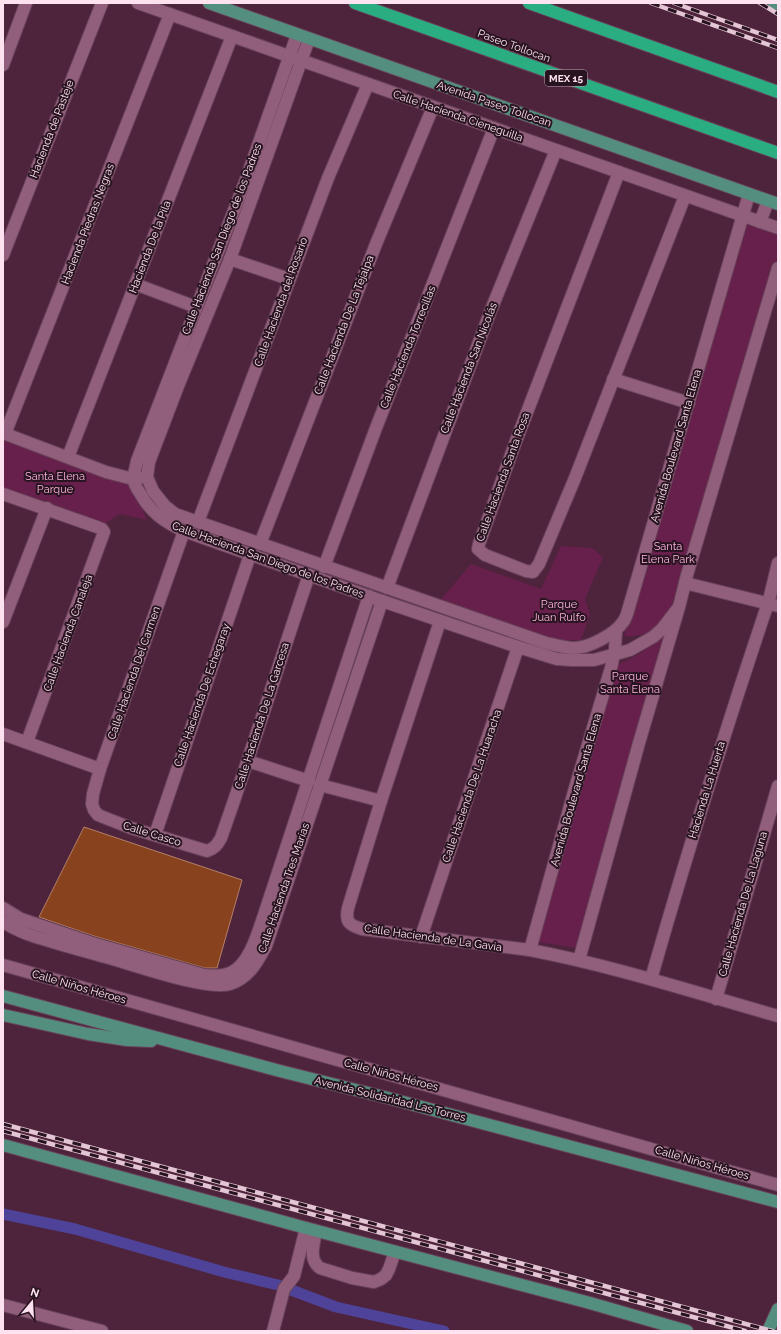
<svg xmlns="http://www.w3.org/2000/svg" width="781" height="1334" viewBox="0 0 781 1334" font-family="Raleway,sans-serif">
	<rect width="100%" height="100%" fill="#4e233c"/>
	<g fill="#67204c">
		<path d="M746,223L778,233V254L754,329L675,600C662,624 653,638 624,636Z"/>
		<path d="M3,440L132,486L147,520L120,514L104,524L3,488Z"/>
		<path d="M561,546L592,548L603,557L585,599L590,614L581,640H560L510,626L438,603L471,564L541,589Z"/>
		<path d="M670,631L577,948L537,942L613,666C635,659 652,645 670,631Z"/>
	</g>
	<g fill="none" stroke-linecap="round" stroke-linejoin="round">
		<path stroke="#4e4398" stroke-width="11" d="M3,1214L75,1229L224,1272L278,1285L336,1307L444,1331"/>
	</g>
	<path fill="#88421e" stroke="#b58068" d="M84,827L242,880L217,968H205L94,936L39,917Z"/>
	<g fill="none" stroke-linecap="round" stroke-linejoin="round">
		<g stroke="#674158" stroke-width="14">
			<g id="minor">
				<path d="M138,3L778,228"/>
				<path d="M297,35L245,182L137,461C136,467 133,474 134,479C134,484 137,489 140,493C150,512 165,522 184,531L382,601L518,647L557,659L572,660H594L630,650L653,637L662,629L679,607"/>
				<path d="M309,39L230,259L178,386L149,462L147,477L153,491L165,506L175,514L198,522L546,643C555,645 565,648 574,648C589,648 615,634 623,622C625,620 626,616 627,614L749,194"/>
				<path d="M3,65L26,3"/>
				<path d="M619,172L516,441L479,544L478,549L485,555L526,571L533,572L539,564L575,478L685,196"/>
				<path d="M760,222L768,201"/>
				<path d="M3,255L102,3"/>
				<path d="M230,259L289,279"/>
				<path d="M135,284L196,307"/>
				<path d="M613,379L689,403"/>
				<path d="M3,433L106,472L133,479L140,478"/>
				<path d="M5,434L170,14"/>
				<path d="M68,457L232,36"/>
				<path d="M3,494L97,527L102,529L104,532L27,742"/>
				<path d="M198,522L328,178L368,84"/>
				<path d="M184,531L100,769L93,794L92,804L94,810L98,815L131,828L207,851C215,848 217,845 221,838C252,751 279,663 309,575"/>
				<path d="M260,544L376,244L433,107"/>
				<path d="M324,567L376,428L494,128"/>
				<path d="M685,583L778,606"/>
				<path d="M387,588L491,310L556,150"/>
				<path d="M770,596L778,563"/>
				<path d="M440,621L381,801L348,908C345,922 349,925 362,929L530,950C614,966 696,993 778,1016"/>
				<path d="M3,622L47,508"/>
				<path d="M3,734L100,769"/>
				<path d="M248,761L309,781"/>
				<path d="M320,785L381,801"/>
				<path d="M155,835L250,555"/>
				<path d="M3,908L21,919L92,943L204,975C213,976 224,976 232,972C250,963 258,932 264,915L369,596"/>
				<path d="M3,922C13,928 23,933 33,936C58,944 84,951 109,958C134,965 208,991 230,984C249,978 257,962 266,946L382,601"/>
				<path d="M421,937L518,647"/>
				<path d="M530,950L575,788L611,668L615,650L616,630"/>
				<path d="M579,960L639,743L679,607L687,575L778,268"/>
				<path d="M3,965L778,1185"/>
				<path d="M651,979C687,853 726,728 768,603"/>
				<path d="M716,999L778,786"/>
				<path d="M316,1231C314,1244 308,1259 320,1268L352,1278L374,1282L381,1279L386,1275L389,1269L395,1252"/>
				<path d="M3,1305L102,1331"/>
				<path d="M273,1331L284,1289L294,1276L306,1228"/>
			</g>
		</g>
		<g stroke="#674158" stroke-width="14">
			<g id="major">
				<path d="M209,3L778,204"/>
				<path d="M774,3L778,4"/>
				<path d="M3,996L280,1071L388,1098L778,1202"/>
				<path d="M3,1015L88,1034L127,1040L151,1041"/>
				<path d="M3,1145L306,1228L590,1303L687,1331"/>
				<path d="M768,1331L778,1309"/>
			</g>
		</g>
		<g stroke="#674158" stroke-width="14">
			<g id="highway">
				<path d="M355,3L778,153"/>
				<path d="M529,3L778,92"/>
			</g>
		</g>
		<use href="#minor" stroke="#915f7b" stroke-width="12"/>
		<use href="#major" stroke="#548e7f" stroke-width="12"/>
		<use href="#highway" stroke="#2bad82" stroke-width="12"/>
		<g stroke="#e4c5d5" stroke-width="4.5">
			<g id="rail">
				<path d="M651,3L778,48"/>
				<path d="M674,3L778,40"/>
				<path d="M760,3L778,14"/>
				<path d="M3,1124L772,1331"/>
				<path d="M3,1131L745,1331"/>
			</g>
		</g>
		<use href="#rail" stroke="#281420" stroke-width="3" stroke-dasharray="9" stroke-linecap="butt"/>
	</g>
	<g text-anchor="middle" dominant-baseline="central" stroke-width="4" stroke-linejoin="round" paint-order="stroke">
		<rect fill="#281420" stroke="#bea4b2" stroke-width="1" x="545" y="70" width="42" height="16" rx="3"/>
		<g font-size="10" font-weight="bold" fill="#ffe2f0">
			<text x="566" y="78">MEX 15</text>
		</g>
		<g font-size="11" fill="#ffe2f0" stroke="#281420">
			<text transform="translate(514 46) rotate(20)">Paseo Tollocan</text>
			<text transform="translate(494 104) rotate(19)">Avenida Paseo Tollocan</text>
			<text transform="translate(458 116) rotate(19)">Calle Hacienda Cieneguilla</text>
			<text transform="translate(52 129) rotate(-69)">Hacienda de Pasteje</text>
			<text transform="translate(88 224) rotate(-69)">Hacienda Piedras Negras</text>
			<text transform="translate(222 239) rotate(-69)">Calle Hacienda San Diego de los Padres</text>
			<text transform="translate(150 247) rotate(-69)">Hacienda De la Pila</text>
			<text transform="translate(281 302) rotate(-70)">Calle Hacienda del Rosario</text>
			<text transform="translate(344 325) rotate(-69)">Calle Hacienda De La Tejalpa</text>
			<text transform="translate(408 347) rotate(-68)">Calle Hacienda Torrecillas</text>
			<text transform="translate(469 368) rotate(-69)">Calle Hacienda San Nicolás</text>
			<text transform="translate(676 446) rotate(-74)">Avenida Boulevard Santa Elena</text>
			<text transform="translate(503 477) rotate(-70)">Calle Hacienda Santa Rosa</text>
			<text transform="translate(268 560) rotate(20)">Calle Hacienda San Diego de los Padres</text>
			<text transform="translate(68 633) rotate(-70)">Calle Hacienda Canaleja</text>
			<text transform="translate(134 673) rotate(-71)">Calle Hacienda Del Carmen</text>
			<text transform="translate(202 695) rotate(-71)">Calle Hacienda De Echegaray</text>
			<text transform="translate(262 716) rotate(-72)">Calle Hacienda De La Garcesa</text>
			<text transform="translate(472 786) rotate(-71)">Calle Hacienda De La Huaracha</text>
			<text transform="translate(576 790) rotate(-74)">Avenida Boulevard Santa Elena</text>
			<text transform="translate(707 790) rotate(-73)">Hacienda La Huerta</text>
			<text transform="translate(152 834) rotate(17)">Calle Casco</text>
			<text transform="translate(284 888) rotate(-71)">Calle Hacienda Tres Marías</text>
			<text transform="translate(743 904) rotate(-74)">Calle Hacienda De La Laguna</text>
			<text transform="translate(433 938) rotate(8)">Calle Hacienda de La Gavia</text>
			<text transform="translate(79 987) rotate(16)">Calle Niños Héroes</text>
			<text transform="translate(391 1075) rotate(15)">Calle Niños Héroes</text>
			<text transform="translate(390 1099) rotate(14)">Avenida Solidaridad Las Torres</text>
			<text transform="translate(702 1163) rotate(16)">Calle Niños Héroes</text>
		</g>
		<g font-size="11" fill="#fdb4dc" stroke="#281420">
			<text x="55" y="476">Santa Elena<tspan x="55" dy="13">Parque</tspan></text>
			<text x="668" y="546">Santa<tspan x="668" dy="13">Elena Park</tspan></text>
			<text x="559" y="604">Parque<tspan x="559" dy="13">Juan Rulfo</tspan></text>
			<text x="630" y="676">Parque<tspan x="630" dy="13">Santa Elena</tspan></text>
		</g>
	</g>
	<rect width="781" height="1334" fill="none" stroke="#ffe2f0" stroke-width="8"/>
	<g transform="translate(32 1302) rotate(18)" stroke="#281420" stroke-width="3" paint-order="stroke">
	<path d="M0-3L7 15L0 10L-7 15Z" fill="#ffe2f0"/>
	<text y="-6" font-size="11" font-weight="bold" text-anchor="middle" fill="#ffe2f0">N</text>
	</g>
</svg>
